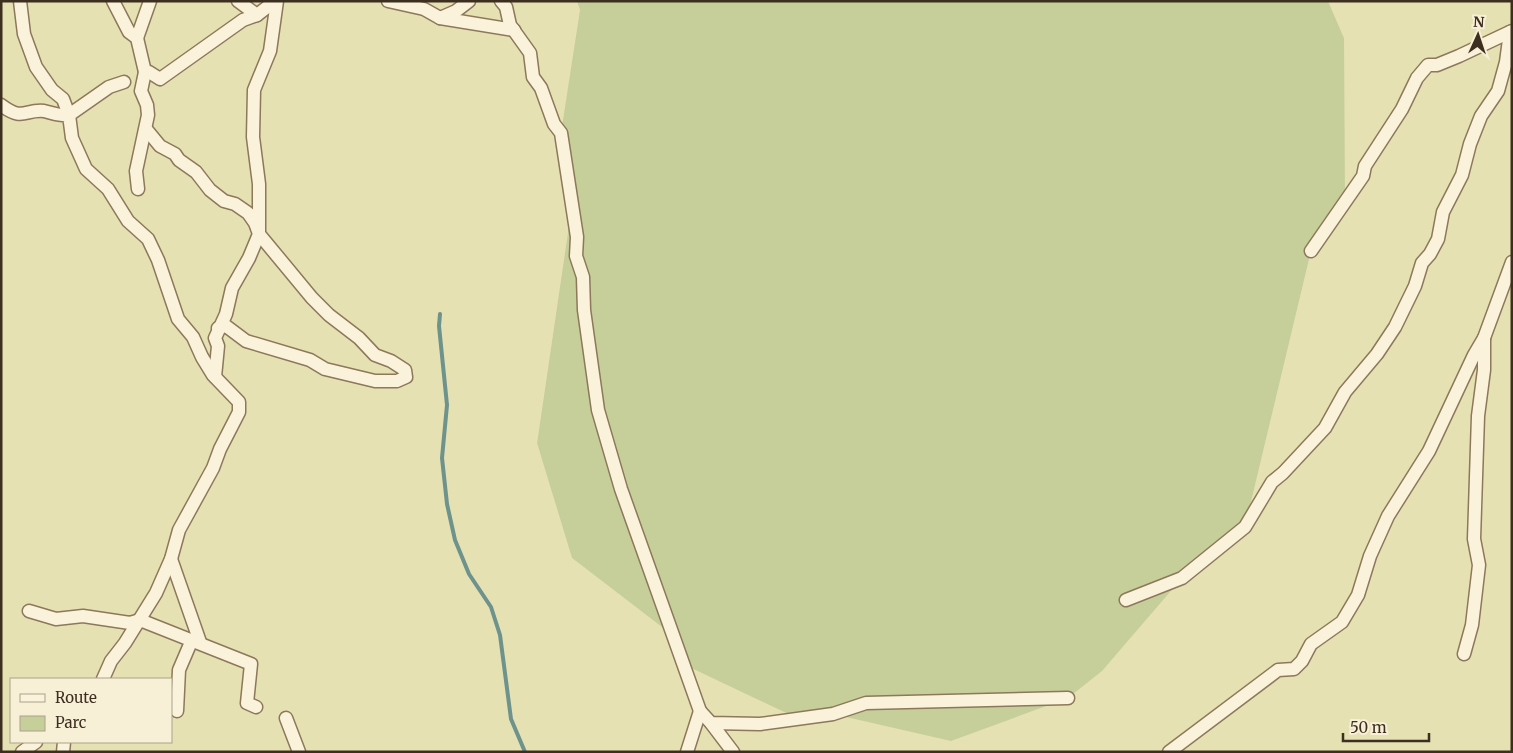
<svg xmlns="http://www.w3.org/2000/svg" width="1513" height="753" viewBox="0 0 1513 753" font-family="Merriweather,serif">
	<rect width="100%" height="100%" fill="#f0e6c6"/>
	<path fill="#e6e1b3" fill-rule="evenodd" d="M1,1H577L580,10L572,205L537,442L572,558L675,637L1182,578L1245,527L1311,251L1344,38L1328,1H1512V752H1ZM11,679H171V742H11Z"/>
	<path fill="#c6cf9a" d="M577,1H1328L1344,38L1345,201L1311,251L1245,527L1182,578L1102,671L1068,698L951,741L833,714L797,718L685,665L675,637L572,558L537,443L572,205L561,133L580,10Z"/>
	<g fill="none" stroke-linecap="round" stroke-linejoin="round">
		<path stroke="#6e938c" stroke-width="4" d="M440,314L439,326L447,405L442,458L447,504L455,540L469,574L491,607L500,635L511,719L525,752"/>
		<g stroke="#8c785b" stroke-width="15">
			<g id="street">
				<path d="M20,1L24,34L36,67L52,90L63,99L69,115L109,87L124,82"/>
				<path d="M113,1L129,32L137,38L145,72L141,91L147,105L148,115L136,171L138,189"/>
				<path d="M238,1L257,15L275,1"/>
				<path d="M388,1L424,9L440,18L514,30"/>
				<path d="M501,1L506,7L510,25L530,53L533,77L541,88L554,124L561,133L577,237L576,256L583,277L584,310L598,410L621,489L700,711L711,723L760,724L833,714L866,703L1068,698"/>
				<path d="M440,18L456,11L469,1"/>
				<path d="M137,38L150,1"/>
				<path d="M145,72H149L160,79L243,20L257,15"/>
				<path d="M1,105C24,122 24,109 44,111C53,113 59,116 69,115L72,138L86,169L108,189L128,221L148,239L158,260L178,319L193,337L202,357L213,375L239,402V412L220,449L213,468L179,530L171,559L156,593L125,643L111,661L103,679"/>
				<path d="M146,129L160,146L175,154L179,160L196,172L210,190L224,201L235,204L248,213L255,223L259,234L249,258L232,288L226,314L215,338L218,346L215,377"/>
				<path d="M1311,251L1363,176L1365,166L1402,109L1417,78L1428,65H1437L1459,56L1512,31"/>
				<path d="M218,328L226,326L246,341L310,360L325,369L375,381H397L406,377L405,370L391,361L375,355L359,338L329,315L312,298L259,234V184L253,137L254,90L270,51L277,1"/>
				<path d="M171,559L200,642H191L179,670L177,711"/>
				<path d="M1126,600L1182,578L1245,527L1272,482L1283,473L1325,428L1345,392L1377,354L1395,327L1415,286L1422,263L1430,254L1438,239L1443,212L1462,175L1470,144L1481,116L1498,91L1506,62L1510,32"/>
				<path d="M29,611L56,619L83,616L130,623L140,620L251,664L247,703L256,707"/>
				<path d="M1464,654L1472,625L1479,565L1474,539L1478,416L1484,370V338"/>
				<path d="M286,718L299,752"/>
				<path d="M711,723L733,752"/>
				<path d="M22,752L36,742"/>
				<path d="M63,752L64,742"/>
				<path d="M687,752L700,711"/>
				<path d="M1169,752L1278,670L1294,669L1302,661L1311,644L1342,622L1358,595L1370,556L1388,516L1429,451L1474,355L1484,338L1512,262"/>
			</g>
		</g>
		<use href="#street" stroke="#faf2da" stroke-width="12"/>
	</g>
	<rect width="1513" height="753" fill="none" stroke="#3c2f1f" stroke-width="5"/>
	<rect x="10" y="678" width="162" height="65" fill="#f7efd6" stroke="#aca28d"/>
	<rect x="20" y="694" width="25" height="8" fill="#faf2da" stroke="#aca28d"/>
	<text x="55" y="703" font-size="15" fill="#3c2f1f">Route</text>
	<rect x="20" y="716" width="25" height="15" fill="#c6cf9a" stroke="#aca28d"/>
	<text x="55" y="728" font-size="15" fill="#3c2f1f">Parc</text>
	<g transform="translate(1478 35) rotate(3)" stroke="#f7efd6" stroke-width="4" paint-order="stroke">
	<path d="M0-4L9 19L0 12L-9 19Z" fill="#3c2f1f"/>
	<text y="-8" font-size="14" font-weight="bold" text-anchor="middle" fill="#3c2f1f">N</text>
	</g>
	<path d="M1343 733v8h86v-8" fill="none" stroke="#3c2f1f" stroke-width="2.5"/>
	<text x="1350" y="733" font-size="15" fill="#3c2f1f" stroke="#f7efd6" stroke-width="4" paint-order="stroke">50 m</text>
</svg>
